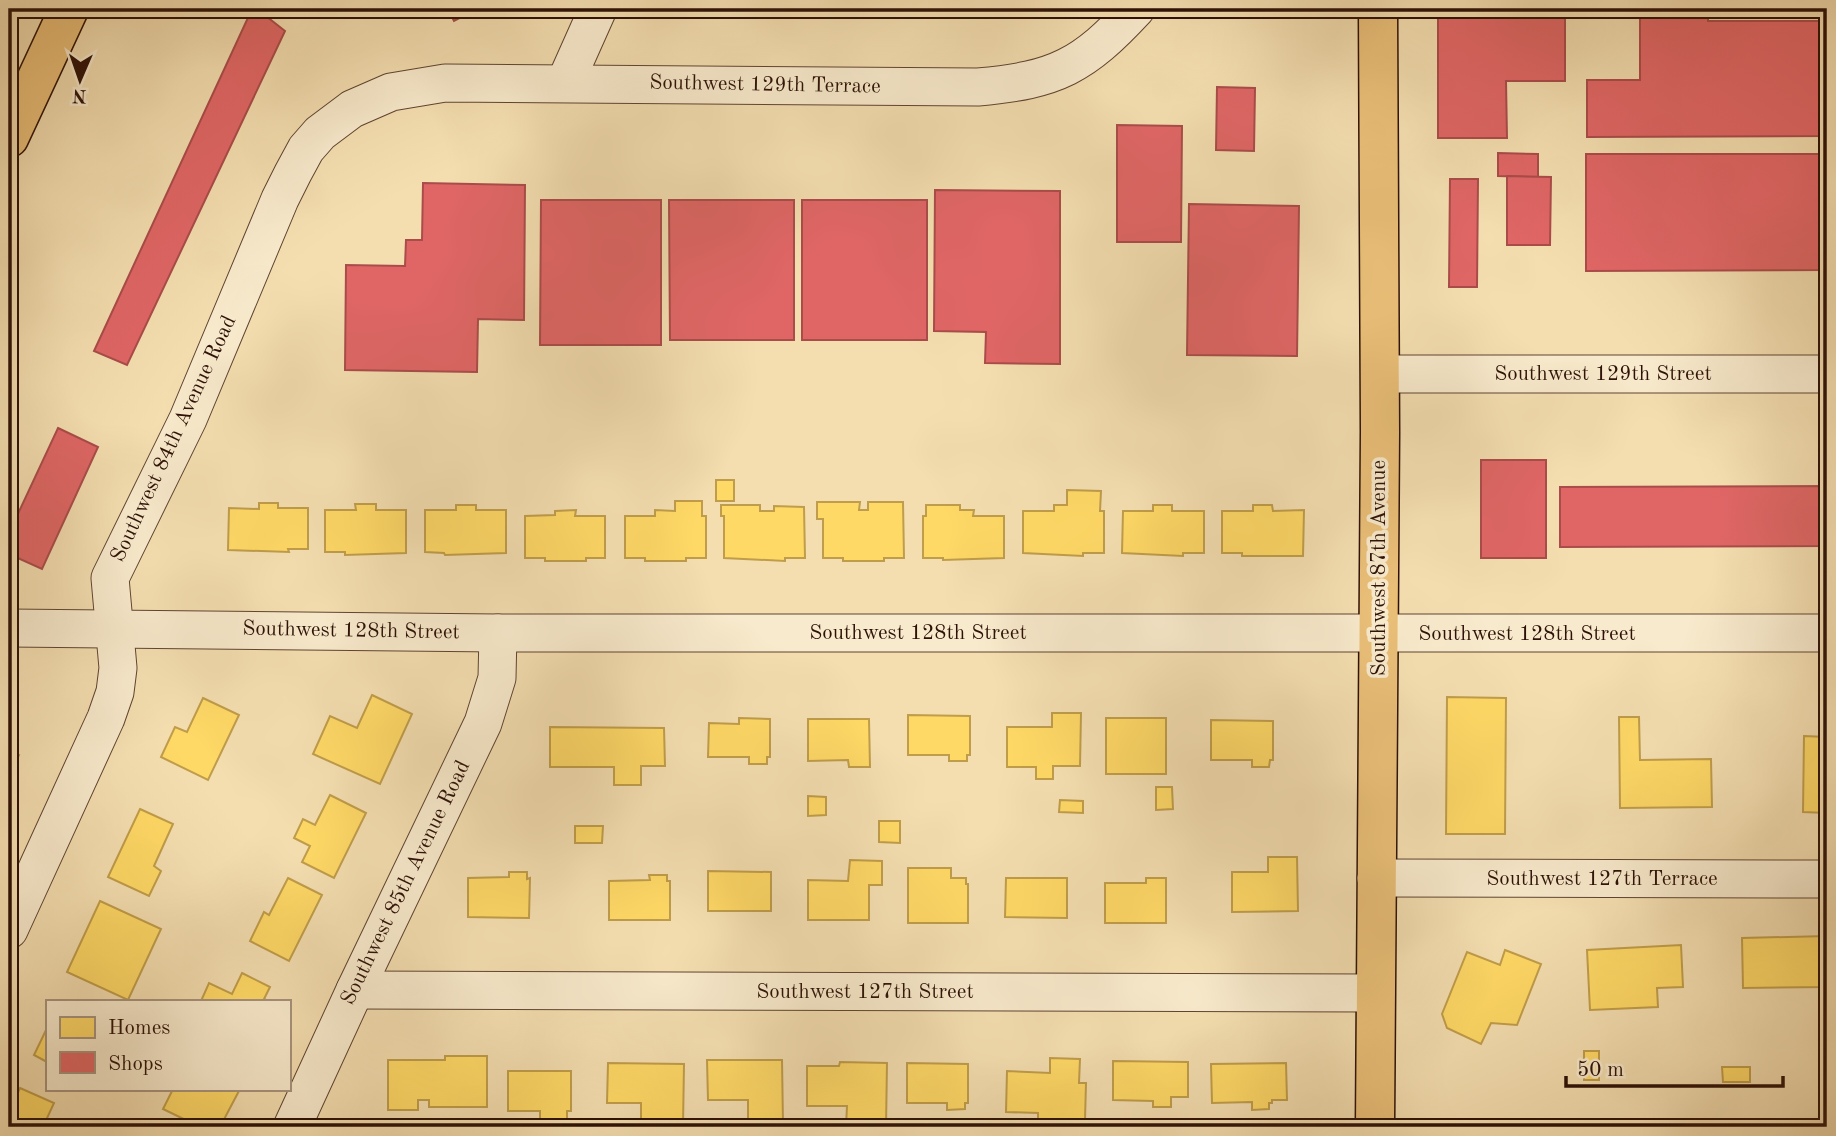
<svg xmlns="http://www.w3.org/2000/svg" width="1836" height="1136" viewBox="0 0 1836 1136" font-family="'Old Standard TT',serif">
	<rect width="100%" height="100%" fill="#f4deb0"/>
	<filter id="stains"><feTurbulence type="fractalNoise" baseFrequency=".00286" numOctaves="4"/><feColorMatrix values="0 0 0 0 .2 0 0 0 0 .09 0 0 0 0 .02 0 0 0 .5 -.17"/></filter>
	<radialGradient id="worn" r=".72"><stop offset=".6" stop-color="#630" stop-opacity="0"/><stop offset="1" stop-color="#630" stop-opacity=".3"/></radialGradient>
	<g fill="#ffd966" stroke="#c09d4a" stroke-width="2">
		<rect x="716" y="480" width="18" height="21"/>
		<path d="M1067,490L1101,491L1100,511H1104V553H1083V556L1023,553V511H1054V505H1067Z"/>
		<path d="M675,501H702V516H706V558H686V561H645V558H625V516H655V510L675,511Z"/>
		<path d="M817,502H860L859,510H868V502H903L904,558H884V561H843V558H823V519H817Z"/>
		<path d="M259,503H278V508H308V549H288L289,552L228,550L229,508L259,509Z"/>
		<path d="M355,504H376V510H406V553L345,555V552H325V510H356Z"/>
		<path d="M456,505H476V510H506V553L445,555L444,553L425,552V510H456Z"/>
		<path d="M721,505H760V511H774V506L804,507L805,558H785V561L724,558V516H721Z"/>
		<path d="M926,505H960V510H974L973,516H1004V558L943,560V558H923V516H926Z"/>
		<path d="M1153,505H1172V511H1204V553H1183V556L1122,553L1123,511H1153Z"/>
		<path d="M1253,505H1272L1273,511L1304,510L1303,556H1242V553H1222V511H1253Z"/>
		<path d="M576,510L575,516H605V558H586V561H545V558H525V516L555,515V511Z"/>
		<path d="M372,695L412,714L380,784L313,754L330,716L357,728Z"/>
		<path d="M1447,697L1506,698L1505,834H1446Z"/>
		<path d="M203,698L239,715L208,780L161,757L175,727L187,732Z"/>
		<path d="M1052,713H1081L1080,766H1053V779H1036V767H1007V727H1052Z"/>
		<path d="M908,715L970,716V755H967V761H949V755H908Z"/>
		<path d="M1619,717H1639L1640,760L1711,759L1712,807L1620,808Z"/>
		<path d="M739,718L770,719V757H767V764H749V757H708L709,723L739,724Z"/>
		<rect x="1106" y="718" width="60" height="56"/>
		<path d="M808,719H869L870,767H849L848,760L808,761Z"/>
		<path d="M1211,720L1273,721V760H1270L1269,767H1252V760H1211Z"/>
		<path d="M550,727L664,728L665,766H641V785H614V767H550Z"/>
		<path d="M1804,736L1827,737V813L1803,812Z"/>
		<path d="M9,750L19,755L9,778Z"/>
		<path d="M1156,787H1172L1173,809L1156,810Z"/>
		<path d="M330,795L366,813L334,878L302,862L310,846L294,838L303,819L315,825Z"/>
		<path d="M808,796L826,797V815L808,816Z"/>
		<path d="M1060,800L1083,801V813L1059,812Z"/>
		<path d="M140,809L173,824L154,866L161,871L149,896L108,877Z"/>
		<path d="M879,821H900V843L879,842Z"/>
		<path d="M575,826H603L602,843H575Z"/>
		<path d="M1268,857H1297L1298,911L1232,912V872H1268Z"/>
		<path d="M850,860L882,861V885H869V920H808V880L848,881Z"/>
		<path d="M908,868H951V878H966V884H968V923H908Z"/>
		<path d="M708,871L771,872V911H708Z"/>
		<path d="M509,872H527V879L530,878L529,918L468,917V878L509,877Z"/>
		<path d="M649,875H667V881H670V920H609V881L650,880Z"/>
		<path d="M288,878L322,895L289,961L250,941L264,912L269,915Z"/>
		<path d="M1006,878H1067V918L1005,917Z"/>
		<path d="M1146,878H1166V923H1105V883H1146Z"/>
		<path d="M100,901L161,929L128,1000L67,972Z"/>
		<path d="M1827,936V987L1743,988L1742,938Z"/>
		<path d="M1681,945L1683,987L1657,988L1658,1007L1590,1010L1587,950Z"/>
		<path d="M1505,950L1541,964L1517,1025L1491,1023L1481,1044L1447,1028L1442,1014L1467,952L1500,965Z"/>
		<path d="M242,973L270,987L264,999L268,1001H201L209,983L232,994Z"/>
		<path d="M47,1028V1062L34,1055Z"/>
		<rect x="1584" y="1051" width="15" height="29"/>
		<path d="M445,1056H487V1107H429V1100H418V1110H388V1060H445Z"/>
		<path d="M1050,1058L1080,1059L1079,1083H1086L1085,1120L1061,1119V1126H1038V1113L1006,1112L1007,1071L1050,1073Z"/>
		<path d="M707,1060H782L783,1124H748V1100H708Z"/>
		<path d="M1113,1061L1188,1062V1097H1171V1107H1153V1101L1113,1100Z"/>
		<path d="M840,1062L887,1063L886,1127H846L847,1106H807V1066H839Z"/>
		<path d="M608,1063L684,1064L683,1126L641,1125V1103H607Z"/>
		<path d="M907,1063L968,1064V1103H965V1109L947,1110V1103H907Z"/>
		<path d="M1286,1063L1287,1100H1272V1103H1269V1109L1252,1110V1102L1212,1103L1211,1064Z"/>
		<path d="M1722,1067H1750V1082H1723Z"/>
		<path d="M508,1071H571V1111H567V1126H540V1111H508Z"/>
		<path d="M20,1088L54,1103L43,1127H9V1107L11,1108Z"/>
		<path d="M173,1089H240L220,1127H200L163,1109Z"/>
	</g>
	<g fill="#e06666" stroke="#aa4c4a" stroke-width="2">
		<path d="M252,9H257L285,31L127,365L94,351Z"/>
		<path d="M448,9H477L454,21Z"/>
		<path d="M1438,9H1565V81H1506L1507,138H1438Z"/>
		<path d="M1640,9H1708V21H1827V136L1587,137V80H1640Z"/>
		<path d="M1217,87L1255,88L1254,151L1216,150Z"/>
		<path d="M1117,125L1182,126L1181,242H1117Z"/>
		<path d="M1498,153L1538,154V177L1498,176Z"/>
		<path d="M1586,154H1827V270L1586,271Z"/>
		<path d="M1507,176L1551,177L1550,245H1507Z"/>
		<path d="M1450,179H1478L1477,287H1449Z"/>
		<path d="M423,183L525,185L524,320L478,319L477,372L345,370L346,265L405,266L406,240H422Z"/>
		<path d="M935,190L1060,191V364L985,363L986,332L934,331Z"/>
		<path d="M541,200H661V345H540Z"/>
		<path d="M669,200H794V340H670Z"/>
		<rect x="802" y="200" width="125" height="140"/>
		<path d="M1189,204L1299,206L1297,356L1187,355Z"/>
		<path d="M58,428L98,447L42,569L9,554V533Z"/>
		<rect x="1481" y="460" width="65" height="98"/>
		<path d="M1827,486V546L1560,547V487Z"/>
	</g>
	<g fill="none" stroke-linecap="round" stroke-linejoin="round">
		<g stroke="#5f4431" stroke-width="39">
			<g id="minor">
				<path d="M565,83L598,9"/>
				<path d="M1380,374H1827"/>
				<path d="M9,628L498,633H1827"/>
				<path d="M1376,878L1827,879"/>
				<path d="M9,930L106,718L115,692L118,668L110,578L188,419L280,199L293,173L306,149L320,133L352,109L391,92L445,83L978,87C1057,80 1083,66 1136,9"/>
				<path d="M355,990L1376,993"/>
				<path d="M292,1127L355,990L483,723L497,678L498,633"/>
			</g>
		</g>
		<g stroke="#2d1107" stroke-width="41">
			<path id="major" d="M1375,1127L1380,432L1378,9"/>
		</g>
		<g stroke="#2d1107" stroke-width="41">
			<path id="highway" d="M9,138L69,9"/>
		</g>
		<use href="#minor" stroke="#f8eacc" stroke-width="37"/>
		<use href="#major" stroke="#eabf78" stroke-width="38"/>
		<use href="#highway" stroke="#eabf78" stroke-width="38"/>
	</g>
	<g text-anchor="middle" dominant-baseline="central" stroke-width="7" stroke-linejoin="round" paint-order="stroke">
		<g font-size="21" fill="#2d1107" stroke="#f8eacc">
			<text transform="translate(765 85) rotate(1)">Southwest 129th Terrace</text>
			<text x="1603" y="374">Southwest 129th Street</text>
			<text transform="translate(174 439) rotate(-65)">Southwest 84th Avenue Road</text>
			<text transform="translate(1379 568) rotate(-90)">Southwest 87th Avenue</text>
			<text transform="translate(351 631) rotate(1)">Southwest 128th Street</text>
			<text x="918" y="633">Southwest 128th Street</text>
			<text x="1527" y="634">Southwest 128th Street</text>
			<text x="1602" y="879">Southwest 127th Terrace</text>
			<text transform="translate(406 883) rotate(-64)">Southwest 85th Avenue Road</text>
			<text x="865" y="992">Southwest 127th Street</text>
		</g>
	</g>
	<rect width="1836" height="1136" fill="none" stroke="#f4deb0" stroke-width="35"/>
	<rect x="10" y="10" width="1815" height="1115" fill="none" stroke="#2d1107" stroke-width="3.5"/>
	<rect x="18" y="18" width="1801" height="1101" fill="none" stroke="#2d1107" stroke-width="2"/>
	<rect x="46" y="1000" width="245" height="91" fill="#f8eacc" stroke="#a7937d" stroke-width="2"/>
	<rect x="60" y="1017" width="35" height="21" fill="#ffd966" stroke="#a7937d" stroke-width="2"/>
	<text x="108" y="1034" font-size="21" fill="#2d1107">Homes</text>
	<rect x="60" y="1052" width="35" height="21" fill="#e06666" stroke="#a7937d" stroke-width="2"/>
	<text x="108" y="1070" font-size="21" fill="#2d1107">Shops</text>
	<g transform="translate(80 80) rotate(182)" stroke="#f8eacc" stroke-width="5" paint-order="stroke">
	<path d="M0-5L12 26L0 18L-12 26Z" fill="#2d1107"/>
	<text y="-10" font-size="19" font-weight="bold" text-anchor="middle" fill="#2d1107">N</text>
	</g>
	<path d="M1566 1076v10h217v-10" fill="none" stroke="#2d1107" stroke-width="3.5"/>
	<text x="1577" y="1076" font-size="21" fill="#2d1107" stroke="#f8eacc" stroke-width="5" paint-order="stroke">50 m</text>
	<rect width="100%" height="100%" filter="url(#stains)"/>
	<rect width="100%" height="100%" fill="url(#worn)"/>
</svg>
